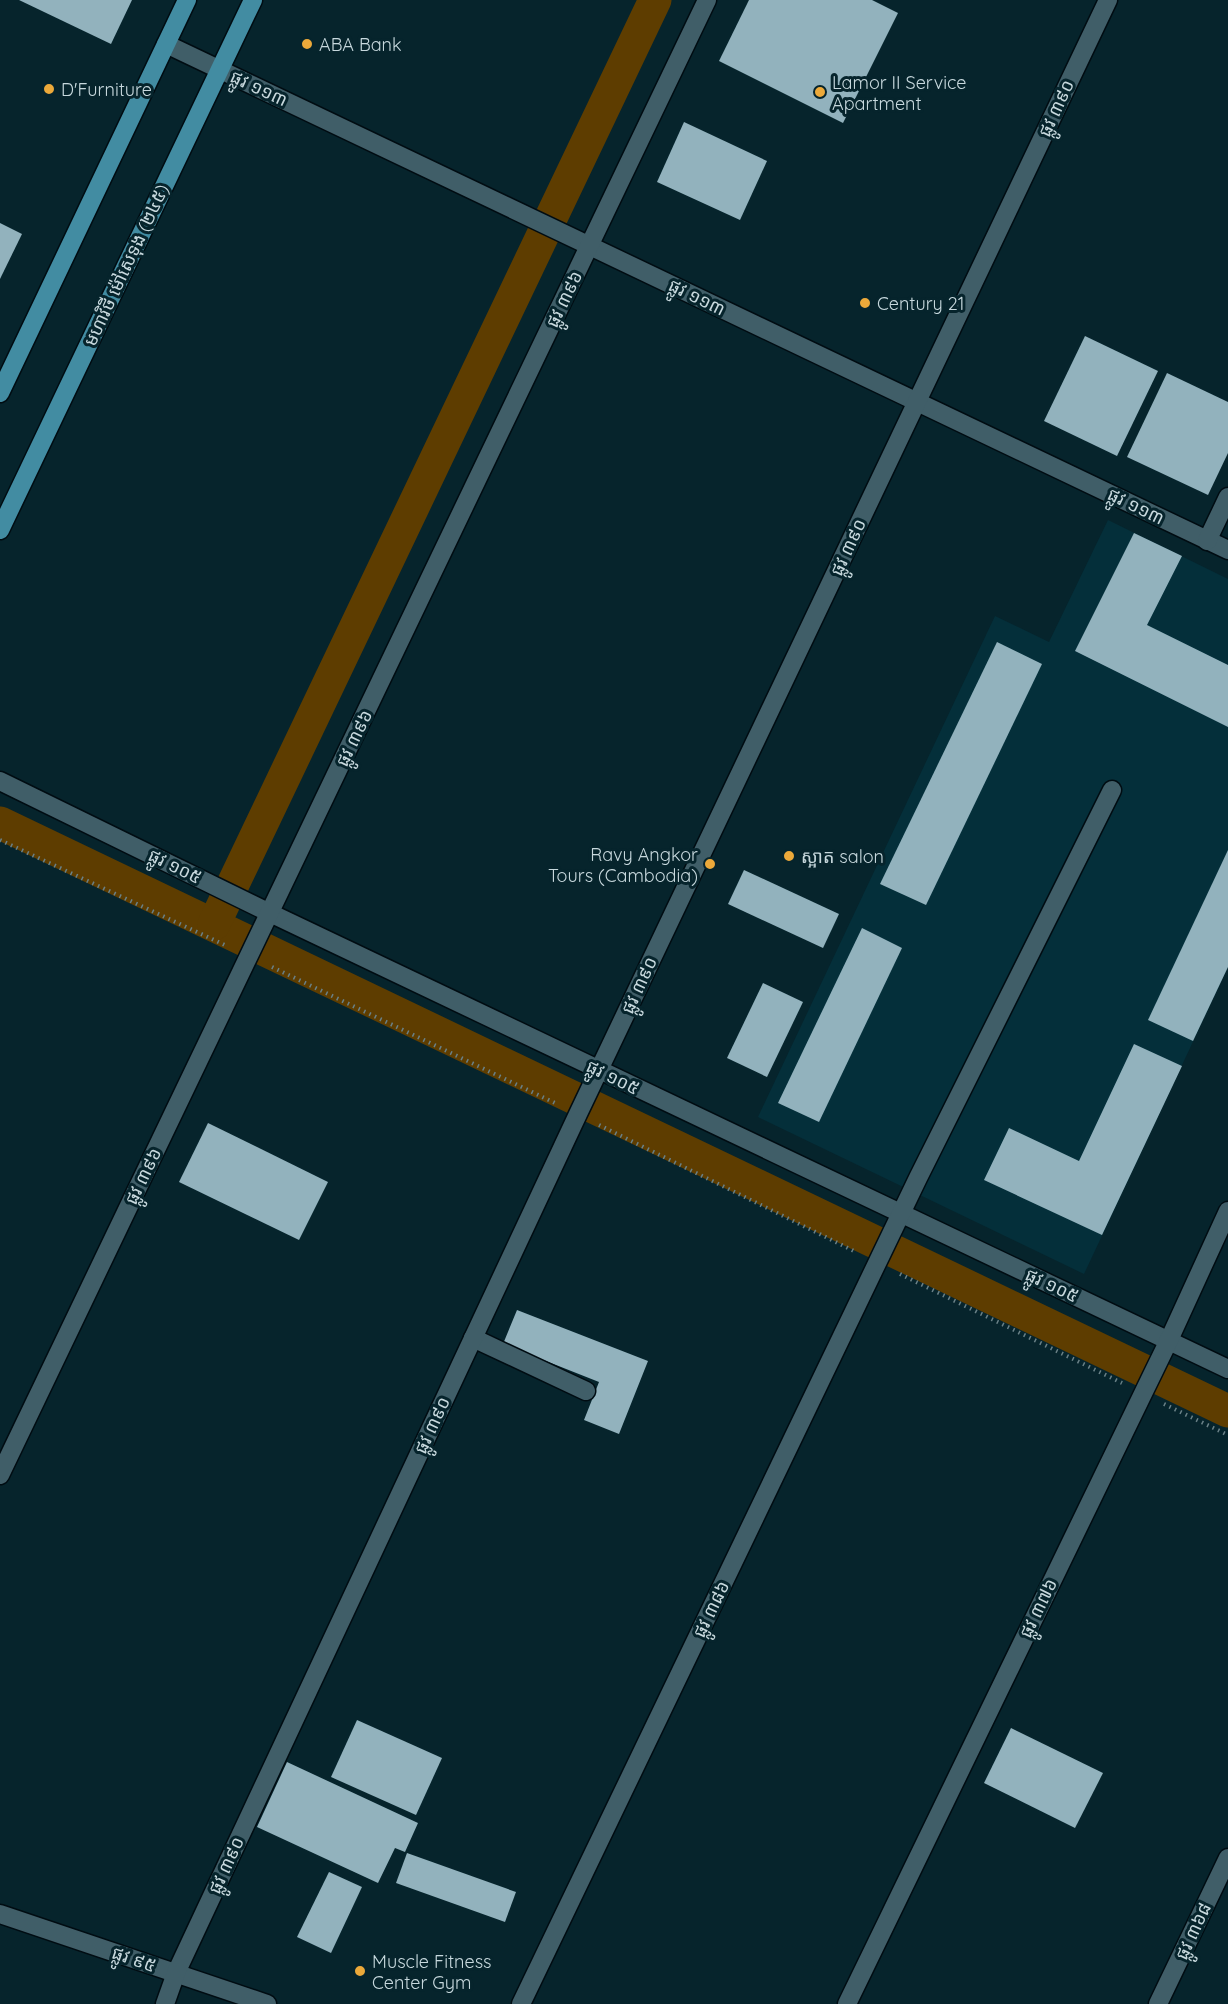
<svg xmlns="http://www.w3.org/2000/svg" width="1228" height="2004" viewBox="0 0 1228 2004" font-family="Quicksand,'Noto Sans Khmer',sans-serif">
	<rect width="100%" height="100%" fill="#06242c"/>
	<path fill="#042f3a" d="M1108,520L1228,579V967L1084,1274L758,1117L995,616L1049,642Z"/>
	<g fill="none" stroke-linecap="round" stroke-linejoin="round">
		<g stroke="#5e3d00" stroke-width="33">
			<path d="M0,823L1228,1411"/>
			<path d="M214,924L655,0"/>
		</g>
	</g>
	<g fill="#92b2bd">
		<path d="M19,0H132L111,44Z"/>
		<path d="M749,0H872L898,13L843,123L719,61Z"/>
		<path d="M684,122L767,161L740,220L657,182Z"/>
		<path d="M0,223L22,234L0,279Z"/>
		<path d="M1085,336L1158,371L1117,456L1044,421Z"/>
		<path d="M1167,373L1228,402V453L1208,495L1127,457Z"/>
		<path d="M1134,533L1182,556L1147,625L1228,665V727L1075,651Z"/>
		<path d="M997,642L1042,664L926,905L880,884Z"/>
		<path d="M1228,850V967L1193,1041L1148,1020Z"/>
		<path d="M744,870L839,914L823,948L728,904Z"/>
		<path d="M862,928L902,948L819,1122L778,1103Z"/>
		<path d="M763,983L803,1002L767,1077L727,1058Z"/>
		<path d="M1134,1044L1182,1066L1102,1235L984,1180L1009,1128L1079,1161Z"/>
		<path d="M208,1123L328,1182L299,1240L179,1182Z"/>
		<path d="M517,1310L648,1361L619,1434L584,1420L599,1382L503,1344Z"/>
		<path d="M357,1720L442,1758L416,1815L331,1777Z"/>
		<path d="M1011,1728L1103,1773L1075,1828L984,1783Z"/>
		<path d="M287,1762L418,1823L405,1852L395,1848L378,1883L257,1827Z"/>
		<path d="M407,1853L516,1892L505,1922L396,1883Z"/>
		<path d="M329,1872L362,1887L331,1953L297,1937Z"/>
	</g>
	<g fill="none" stroke-linecap="round" stroke-linejoin="round">
		<g stroke="#000c12" stroke-width="21">
			<g id="minor">
				<path d="M166,44L1228,550"/>
				<path d="M1207,541L1228,497"/>
				<path d="M0,781L270,913L1228,1369"/>
				<path d="M473,1338L586,1391"/>
				<path d="M0,1475L707,0"/>
				<path d="M0,1914L267,2004"/>
				<path d="M165,2004L176,1973L578,1114L1108,0"/>
				<path d="M521,2004L918,1178L1112,790"/>
				<path d="M847,2004L1169,1340L1228,1211"/>
				<path d="M1158,2004L1228,1858"/>
			</g>
		</g>
		<g stroke="#000c12" stroke-width="21">
			<g id="major">
				<path d="M0,393L187,0"/>
				<path d="M0,530L253,0"/>
			</g>
		</g>
		<g stroke="#6a8187" stroke-width="4" stroke-dasharray="1.5 4.5" stroke-linecap="butt">
			<path d="M0,840L227,946"/>
			<path d="M272,967L555,1103"/>
			<path d="M599,1125L856,1252"/>
			<path d="M900,1274L1122,1383"/>
			<path d="M1164,1404L1228,1435"/>
		</g>
		<use href="#minor" stroke="#405e68" stroke-width="18"/>
		<use href="#major" stroke="#428ca2" stroke-width="18"/>
	</g>
	<g fill="#eca93a" stroke="#06242c" stroke-width="2">
		<circle cx="307" cy="44" r="6"/>
		<circle cx="49" cy="89" r="6"/>
		<circle cx="820" cy="92" r="6"/>
		<circle cx="865" cy="303" r="6"/>
		<circle cx="789" cy="856" r="6"/>
		<circle cx="710" cy="864" r="6"/>
		<circle cx="360" cy="1971" r="6"/>
	</g>
	<g text-anchor="middle" dominant-baseline="central" stroke-width="6" stroke-linejoin="round" paint-order="stroke">
		<g font-size="18" fill="#c7d8dd" stroke="#06242c" text-anchor="start">
			<text x="319" y="44">ABA Bank</text>
			<text x="832" y="82">Lamor II Service<tspan x="832" dy="21">Apartment</tspan></text>
			<text x="61" y="89">D'Furniture</text>
			<text x="877" y="303">Century 21</text>
			<text x="698" y="854" text-anchor="end">Ravy Angkor<tspan x="698" dy="21">Tours (Cambodia)</tspan></text>
			<text x="801" y="856">ស្អាត salon</text>
			<text x="372" y="1961">Muscle Fitness<tspan x="372" dy="21">Center Gym</tspan></text>
		</g>
		<g font-size="18" fill="#c7d8dd" stroke="#06242c">
			<text transform="translate(259 88) rotate(25)">ផ្លូវ ១១៣</text>
			<text transform="translate(1056 108) rotate(-65)">ផ្លូវ ៣៩០</text>
			<text transform="translate(126 265) rotate(-65)">មហាវិថី ម៉ៅសេទុង (២៤៥)</text>
			<text transform="translate(697 297) rotate(26)">ផ្លូវ ១១៣</text>
			<text transform="translate(564 299) rotate(-64)">ផ្លូវ ៣៩៦</text>
			<text transform="translate(1136 506) rotate(26)">ផ្លូវ ១១៣</text>
			<text transform="translate(848 547) rotate(-65)">ផ្លូវ ៣៩០</text>
			<text transform="translate(354 738) rotate(-64)">ផ្លូវ ៣៩៦</text>
			<text transform="translate(175 866) rotate(26)">ផ្លូវ ១០៥</text>
			<text transform="translate(639 985) rotate(-65)">ផ្លូវ ៣៩០</text>
			<text transform="translate(613 1077) rotate(26)">ផ្លូវ ១០៥</text>
			<text transform="translate(143 1176) rotate(-64)">ផ្លូវ ៣៩៦</text>
			<text transform="translate(1052 1285) rotate(25)">ផ្លូវ ១០៥</text>
			<text transform="translate(432 1425) rotate(-65)">ផ្លូវ ៣៩០</text>
			<text transform="translate(1038 1608) rotate(-64)">ផ្លូវ ៣៧៦</text>
			<text transform="translate(711 1609) rotate(-64)">ផ្លូវ ៣៨៦</text>
			<text transform="translate(226 1865) rotate(-65)">ផ្លូវ ៣៩០</text>
			<text transform="translate(1193 1931) rotate(-65)">ផ្លូវ ៣៦៨</text>
			<text transform="translate(134 1959) rotate(19)">ផ្លូវ ៩៥</text>
		</g>
	</g>
</svg>
